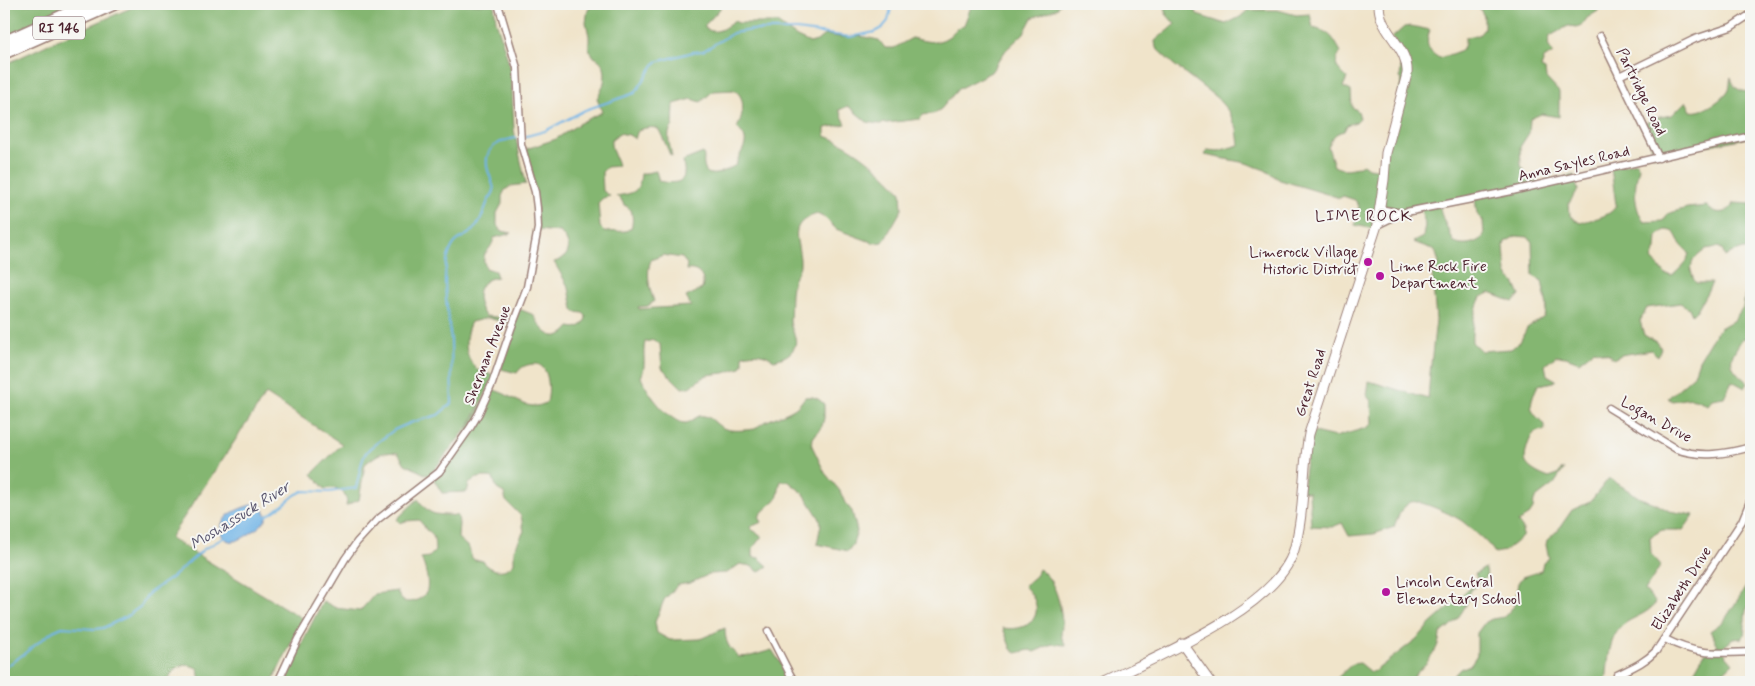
<svg xmlns="http://www.w3.org/2000/svg" width="1755" height="686" viewBox="0 0 1755 686" font-family="Mynerve,sans-serif">
	<rect width="100%" height="100%" fill="#f6f6f2"/>
	<filter id="ink" filterUnits="userSpaceOnUse"><feTurbulence type="fractalNoise" baseFrequency=".02" numOctaves="2"/><feDisplacementMap in="SourceGraphic" scale="10" xChannelSelector="R" yChannelSelector="G"/><feConvolveMatrix kernelMatrix="1 2 1 2 8 2 1 2 1" color-interpolation-filters="sRGB"/></filter>
	<filter id="wash" filterUnits="userSpaceOnUse"><feTurbulence type="fractalNoise" baseFrequency=".0096" numOctaves="4" result="noise"/><feDisplacementMap in="SourceGraphic" scale="20" xChannelSelector="R" yChannelSelector="G"/><feGaussianBlur stdDeviation="1.12" result="paint"/><feColorMatrix in="noise" values="0 0 0 0 0 0 0 0 0 0 0 0 0 0 0 0 0 1.4 0 .05"/><feComposite in="paint" operator="in"/></filter>
	<g filter="url(#wash)">
		<rect width="100%" height="100%" fill="#f0e4ca"/>
		<g fill="#84b671" stroke="#676a4e" fill-rule="evenodd">
			<path d="M4,4H89L4,42Z"/>
			<path d="M140,4H494L496,21L511,70L514,130L526,184L511,186L505,190L502,196V204L497,213V225L501,231L512,233L494,238C490,255 479,250 486,268L495,271L497,277C475,280 474,300 485,316L496,317L512,324L488,318L471,322C463,337 464,360 479,371C482,373 490,374 495,375L470,424L429,476L405,464L398,453C381,451 378,454 365,464L359,500L353,502L346,506L347,501L343,492L335,488L325,489L312,474L342,444L266,394L170,538L303,619L272,682H200L198,669C185,660 171,668 168,682H4V65L55,41Z"/>
			<path d="M595,4H722L719,10L705,25V28C717,36 725,27 735,21L738,23H777L797,37L810,43L817,41L823,36L827,35L840,37L859,36L879,40L885,48H894L912,38C925,41 936,45 948,37C955,32 955,28 964,25L972,4H1061L1058,6V8L1032,18L1024,33L1006,50L991,72L958,89L941,109L935,113L923,115L920,119L879,124L867,122L848,106L839,110L846,124L825,128V136C855,146 880,169 901,192L902,209L883,242L874,243L836,229L825,218L817,214C784,224 801,243 800,264C800,270 794,276 793,282C790,290 791,310 790,320C790,329 798,337 795,346C791,355 783,358 774,360C764,353 756,352 743,355V364L740,368L724,373L707,375L689,387L682,388L662,368L660,344L654,340L645,342C642,355 647,366 641,377C646,391 670,424 686,423C693,422 697,414 704,416C712,417 716,425 723,428C732,432 745,430 755,429C765,419 781,417 794,409C798,407 802,401 805,397C814,396 818,398 824,404V418L822,426L813,438L812,446L825,473L840,491L845,503L852,511L857,531L853,544L848,551L817,544L821,524L820,519L804,494L788,481H781C778,487 780,492 777,498C773,504 764,508 759,517L762,522L750,527L751,529L762,536L753,548V557L759,558L768,566L759,572L751,566L740,564L727,573L710,574L690,583L678,585L664,600L655,622L657,633L670,640L700,639L725,628C725,641 728,648 739,657L751,656L772,650L793,682H293L285,677L323,601L336,608L360,611L375,594L397,591C397,592 400,598 401,599C408,606 425,599 427,590C429,580 425,567 421,558L429,557L435,551C434,542 436,533 426,530L424,526L419,520L406,521L400,523L397,519L418,499C432,519 436,513 458,516L459,524L458,538L469,548L471,556L474,560L483,561C491,572 505,574 514,563V550L524,531L521,516L506,501L504,493L497,489L493,478C486,476 473,477 469,484C468,486 468,490 467,492L442,493L433,478L448,463L491,389C497,391 504,393 510,397C522,403 533,411 547,402C550,391 550,362 533,364C525,365 521,367 517,373L501,369L519,309L534,315C542,332 555,346 570,327C578,330 586,324 586,316L583,313L575,312L573,309L569,288L554,262C572,257 572,244 560,232L537,230C538,201 534,176 526,149L556,139L580,123L602,112L597,98C605,87 611,64 594,57L589,49V36L586,22L588,9L594,6ZM734,90C747,97 743,116 737,128C754,143 740,149 736,165C728,169 707,183 704,166C703,161 705,158 703,153L683,161C683,165 685,170 684,174C684,185 667,183 659,181L656,171L641,174C639,193 634,193 616,196L621,199L624,205C633,208 634,220 631,228L626,231L605,232L600,227L598,203L603,198L610,196L603,191L602,172L607,167L618,166C616,156 610,150 611,140L619,133L629,135L635,139C636,137 636,134 638,131C641,128 654,126 658,129C660,130 669,152 670,155L672,156C670,146 665,133 673,126L674,104L692,99L701,102L713,91ZM663,255L682,258L687,264L686,270C698,268 706,277 702,289L686,297L691,306L639,309L638,307L648,306L654,301C649,289 646,272 651,260Z"/>
			<path d="M1165,4H1194L1197,15L1226,24L1240,17L1248,10H1278L1296,15L1310,14L1313,28C1330,32 1332,36 1341,52C1332,65 1337,68 1347,78L1343,87L1351,91L1352,107L1358,111L1360,118L1356,122L1347,125L1344,131C1334,133 1332,138 1328,147L1334,166C1343,171 1354,169 1363,164L1368,168L1382,170L1402,79L1400,78L1402,55L1392,38L1404,27L1411,26L1430,30C1425,43 1427,52 1440,58L1462,50L1465,44V37L1479,35L1484,29V16L1477,4H1599L1598,11L1587,18L1583,24L1577,27L1568,26L1550,36L1548,45L1553,53L1544,59L1541,68L1545,70L1546,78L1559,92V117L1541,114L1530,119L1529,133L1520,147L1521,165L1525,174L1538,183L1574,175L1578,190L1569,203L1570,216L1580,223C1591,219 1612,217 1616,205L1611,168L1636,162L1639,168C1634,185 1633,207 1644,222L1662,221L1666,218L1667,214L1687,208L1707,206C1713,215 1730,215 1733,203L1751,204V252L1744,249L1731,253L1725,257L1722,249L1718,247L1706,249L1693,260C1690,268 1691,276 1696,283H1712L1697,310L1692,315L1689,308L1680,303L1647,308L1640,321L1644,335L1656,342L1661,348L1658,356L1651,350L1621,355L1613,359L1609,354L1594,350L1579,362L1566,357L1556,356L1545,365L1547,375L1556,380L1553,382L1538,385C1533,396 1527,406 1536,416C1541,421 1544,422 1545,430C1542,430 1537,431 1534,433C1529,438 1523,456 1526,463C1530,470 1541,475 1549,478L1558,475L1561,470L1564,469L1554,484L1537,497L1534,501L1533,509L1529,515L1518,522L1523,529L1522,537L1505,551L1495,553C1488,542 1473,530 1462,521C1455,516 1419,499 1411,502C1402,506 1397,518 1394,527L1374,534L1349,536L1342,523L1332,527L1311,526L1309,492L1302,491L1310,431L1335,437L1366,428L1372,424L1371,401L1367,396L1369,381L1428,399L1430,373L1436,320L1432,273L1439,263L1435,250L1413,242L1423,237L1425,225L1421,209L1373,229L1355,225L1359,206L1355,200L1343,196L1340,198L1280,180L1265,170L1246,163L1205,155L1207,150L1218,151L1239,145L1237,129L1229,112L1217,98L1173,64L1156,48L1155,41L1175,24L1166,14ZM1475,198L1477,214L1483,221L1484,236C1477,244 1462,247 1453,241C1449,228 1440,219 1440,204ZM1665,230C1676,231 1675,234 1680,243C1682,246 1686,250 1689,253C1687,263 1680,269 1672,276L1666,275L1652,259L1656,249L1657,236ZM1516,236L1528,237L1532,242L1533,276L1542,281L1547,306L1544,317L1527,328L1520,342L1511,349L1481,351L1472,342C1471,329 1475,308 1481,297L1490,293L1513,302L1520,296L1514,282L1509,278L1506,273L1504,246L1505,242Z"/>
			<path d="M1731,77C1733,87 1738,91 1748,92L1751,90V137L1654,156L1645,123L1660,117L1672,115L1686,101L1691,111C1702,114 1724,99 1729,89C1730,86 1730,81 1731,77Z"/>
			<path d="M1751,284V339L1743,338C1727,361 1727,365 1748,383L1745,388L1732,381L1724,397L1712,399L1707,405C1692,395 1688,399 1672,401L1668,398L1694,375L1699,360L1713,337L1720,328L1734,320L1743,307L1746,291Z"/>
			<path d="M1609,478L1640,498L1655,503L1669,511L1694,515L1683,530H1662L1650,537L1651,554L1661,565L1645,590L1656,603C1648,613 1637,616 1627,622C1607,635 1609,661 1606,682H1448L1460,669L1470,665L1477,655V633L1485,622L1492,619L1504,617L1514,606L1518,583L1522,577L1541,571L1543,563L1549,558L1546,545L1547,540L1558,530L1572,510L1590,502Z"/>
			<path d="M1485,568C1492,580 1475,583 1470,592C1469,595 1469,598 1468,600C1464,612 1451,628 1440,633C1440,653 1421,668 1408,682H1333L1352,664L1360,663L1371,672L1375,671L1419,637L1429,625L1476,583L1477,578L1475,574Z"/>
			<path d="M1039,569C1055,579 1061,604 1062,623C1062,635 1058,633 1066,645L1052,644L1034,652L1030,650L1016,653L1011,649L1003,628C1035,633 1048,608 1024,586L1036,576Z"/>
			<path d="M1751,579V606L1747,608C1743,618 1747,628 1743,638L1733,639L1721,649L1733,663L1720,675L1708,678L1705,682H1688L1704,654L1718,645L1710,631L1724,621Z"/>
		</g>
		<path fill="#72b5e7" stroke="#5e6a89" d="M254,504L261,505C264,510 267,514 266,519C264,525 241,541 234,541C232,542 229,541 227,540C223,538 221,535 221,531C220,514 241,508 254,504Z"/>
		<g fill="none" stroke-linecap="round" stroke-linejoin="round">
			<g stroke="#72b5e7" stroke-width="2">
				<path d="M523,137L545,131L585,110L635,93L656,62L693,52L703,51L733,33L752,30H797L850,37L875,32L882,28L888,21L892,4"/>
				<path d="M265,517L282,506L295,495L303,491L329,492L356,488L362,462L365,454L370,448L394,430L410,423L438,415L452,403C451,382 452,362 451,341C449,317 440,277 449,254C455,237 462,240 472,231C482,222 483,212 488,201C490,198 493,194 494,191C494,185 491,181 490,176C480,152 494,141 516,138"/>
				<path d="M4,666L10,664L25,653L53,631L62,627L95,629L103,628L126,617L141,606L149,593L171,578L204,549L225,537"/>
			</g>
		</g>
	</g>
	<g filter="url(#ink)">
		<g fill="none" stroke-linecap="round" stroke-linejoin="round">
			<g stroke="#9d827a" stroke-width="9">
				<g id="street">
					<path d="M1600,36L1659,158"/>
					<path d="M1619,76L1695,39L1731,27L1751,14"/>
					<path d="M1401,213L1512,191L1751,136"/>
					<path d="M1377,225L1401,213L1380,209"/>
					<path d="M1609,408L1676,449C1701,458 1726,454 1751,447"/>
					<path d="M768,631L794,682"/>
					<path d="M1665,639C1698,656 1716,653 1751,652"/>
					<path d="M1617,675C1631,668 1644,663 1656,651L1742,521L1751,499"/>
					<path d="M278,682L298,639L345,559L357,542L377,520L439,472L470,428L479,413L492,384L511,329L527,287L538,228L537,208L535,192L521,144L517,68L498,4"/>
				</g>
			</g>
			<g stroke="#9d827a" stroke-width="11">
				<g id="secondary">
					<path d="M1182,643L1210,682"/>
					<path d="M1105,682C1156,657 1277,608 1294,550C1305,513 1302,472 1309,434L1377,225L1384,180L1386,153L1407,74C1409,52 1389,38 1382,20C1380,15 1379,9 1379,4"/>
				</g>
			</g>
			<g stroke="#9d827a" stroke-width="14">
				<g id="highway">
					<path d="M4,42L89,4"/>
					<path d="M4,53L114,4"/>
				</g>
			</g>
			<use href="#street" stroke="#fff" stroke-width="6"/>
			<use href="#secondary" stroke="#fff" stroke-width="9"/>
			<use href="#highway" stroke="#fff" stroke-width="11"/>
		</g>
	</g>
	<g fill="#b5179e" stroke="#f6f6f2" stroke-width="2">
		<circle cx="1368" cy="262" r="5"/>
		<circle cx="1380" cy="276" r="5"/>
		<circle cx="1386" cy="592" r="5"/>
	</g>
	<g text-anchor="middle" dominant-baseline="central" stroke-width="4" stroke-linejoin="round" paint-order="stroke">
		<rect fill="#f6f6f2" stroke="#7e6067" stroke-width="1" x="33" y="16.5" width="52" height="23" rx="4"/>
		<g font-size="14" font-weight="bold" fill="#4a1f2b">
			<text x="59" y="28">RI 146</text>
		</g>
		<g font-size="15" fill="#4a1f2b" stroke="#f6f6f2">
			<text transform="translate(1641 92) rotate(64)">Partridge Road</text>
			<text transform="translate(1574 164) rotate(-13)">Anna Sayles Road</text>
			<text transform="translate(488 355) rotate(-69)">Sherman Avenue</text>
			<text transform="translate(1311 383) rotate(-72)">Great Road</text>
			<text transform="translate(1656 420) rotate(29)">Logan Drive</text>
			<text transform="translate(1682 589) rotate(-57)">Elizabeth Drive</text>
		</g>
		<g font-size="15" fill="#4a1f2b" stroke="#f6f6f2" text-anchor="start">
			<text x="1358" y="253" text-anchor="end">Limerock Village<tspan x="1358" dy="17">Historic District</tspan></text>
			<text x="1390" y="267">Lime Rock Fire<tspan x="1390" dy="17">Department</tspan></text>
			<text x="1396" y="583">Lincoln Central<tspan x="1396" dy="17">Elementary School</tspan></text>
		</g>
		<g font-size="16" letter-spacing="1" fill="#4a1f2b" stroke="#f6f6f2">
			<text x="1364" y="216">LIME ROCK</text>
		</g>
		<g font-size="16" font-style="italic" fill="#58546d" stroke="#f6f6f2">
			<text transform="translate(240 516) rotate(-32)">Moshassuck River</text>
		</g>
	</g>
	<rect width="1755" height="686" fill="none" stroke="#f6f6f2" stroke-width="20"/>
</svg>
